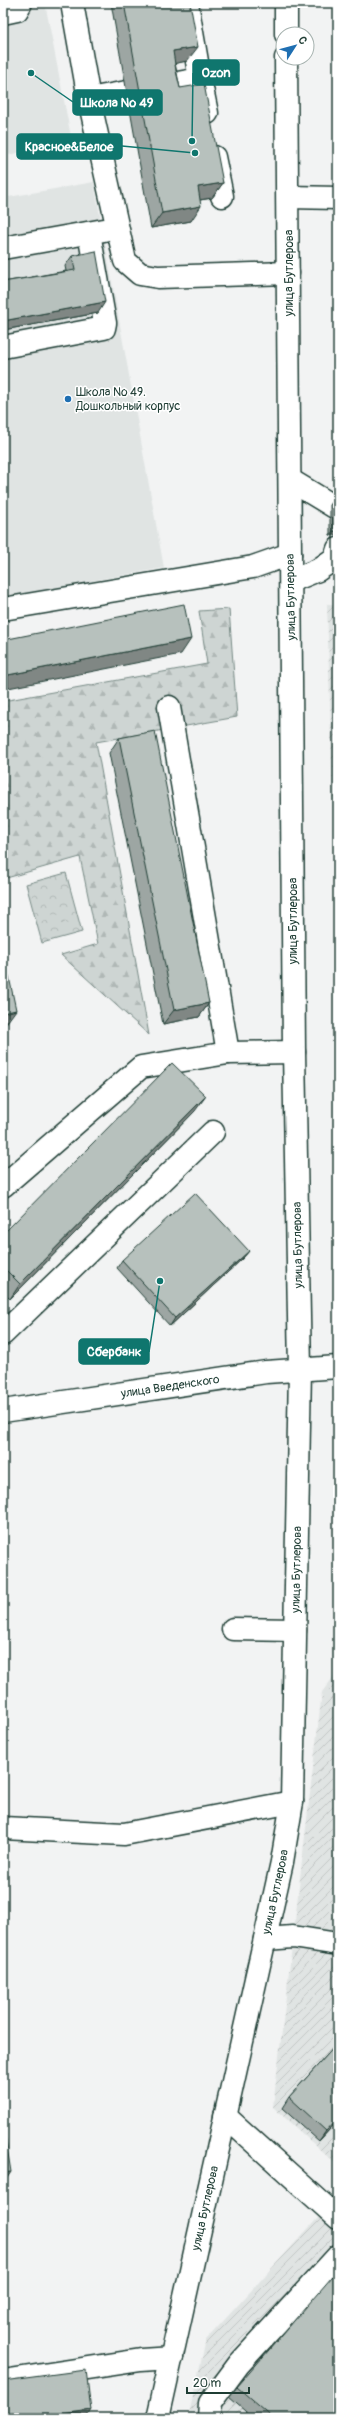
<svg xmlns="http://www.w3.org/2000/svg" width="341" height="2421" viewBox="0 0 341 2421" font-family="Pangolin,sans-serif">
	<defs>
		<pattern id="industrial-furrows" width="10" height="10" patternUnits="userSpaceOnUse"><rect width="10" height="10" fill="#e0e4e3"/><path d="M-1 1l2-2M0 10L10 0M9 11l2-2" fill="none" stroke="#c0c4c3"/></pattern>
		<pattern id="forest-firs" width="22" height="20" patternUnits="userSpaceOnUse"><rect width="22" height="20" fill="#ced5d3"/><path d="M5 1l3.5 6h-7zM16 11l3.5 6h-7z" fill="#b0b8b6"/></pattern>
		<pattern id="park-crowns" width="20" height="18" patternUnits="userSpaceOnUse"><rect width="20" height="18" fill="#ced5d3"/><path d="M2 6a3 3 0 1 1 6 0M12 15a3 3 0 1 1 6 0" fill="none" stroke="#b0b8b6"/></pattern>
	</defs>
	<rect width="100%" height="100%" fill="#f2f3f3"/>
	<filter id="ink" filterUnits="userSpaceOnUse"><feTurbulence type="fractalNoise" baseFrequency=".025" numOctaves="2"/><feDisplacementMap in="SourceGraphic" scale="8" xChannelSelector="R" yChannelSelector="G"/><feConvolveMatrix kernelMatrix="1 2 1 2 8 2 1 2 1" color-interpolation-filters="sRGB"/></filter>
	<g filter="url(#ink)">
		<g fill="#e0e4e3">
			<path d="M3,3H45L72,142L3,156Z"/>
			<path d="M94,182L164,568L3,597V198Z"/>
		</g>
		<g fill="url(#industrial-furrows)">
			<path d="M327,604H338V977L334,838Z"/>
			<path d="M338,1671V2166L273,2107L322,1692Z"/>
			<path d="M338,2196V2418H188L206,2340Z"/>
		</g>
		<path fill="url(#forest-firs)" stroke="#768984" d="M229,609L237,717L96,742L149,1035L61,955L98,944L80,857L3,879V701L207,664L199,611Z"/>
		<path fill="url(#park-crowns)" stroke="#768984" d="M66,873L82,932L42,943L26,884Z"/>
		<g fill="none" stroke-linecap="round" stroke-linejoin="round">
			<g stroke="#1f3d34" stroke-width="25">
				<g id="minor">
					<path d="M72,3L89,99L125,261L140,274L158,277L288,273"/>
					<path d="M286,3V34"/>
					<path d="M3,13L17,10L21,3"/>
					<path d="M200,79L207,113"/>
					<path d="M166,85L200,79L187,3"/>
					<path d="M89,99L127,92"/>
					<path d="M214,157L222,196"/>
					<path d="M288,197L338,198"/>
					<path d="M3,248L104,230"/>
					<path d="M3,347L104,328L105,323L89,233"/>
					<path d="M290,480L338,509"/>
					<path d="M291,581L318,570L335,558L338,549"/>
					<path d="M3,609L253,567L290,554"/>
					<path d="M169,707L228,1053"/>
					<path d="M3,1186L141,1067L228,1053L294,1052"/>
					<path d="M3,1334L213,1132"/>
					<path id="s1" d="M3,1411L266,1372L338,1367"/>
					<path d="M233,1629L295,1630"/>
					<path d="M3,1828L124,1834L292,1802"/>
					<path d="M265,1939L293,1937L338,1944"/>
					<path d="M225,2116L338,2218"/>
					<path d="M3,2381L141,2360L172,2358"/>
					<path id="s2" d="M158,2418L282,1862L292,1802L300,1369L294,1052L286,58"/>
					<path d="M209,2418L210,2403L239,2364L338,2256"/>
				</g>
			</g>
			<use href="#minor" stroke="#fff" stroke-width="22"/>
		</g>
		<g fill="#9da6a3" stroke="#1f3d34">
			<path d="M111,3H190L187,61L175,63L180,88L223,183L212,198L200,200L191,221L151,228Z"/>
			<path d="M72,256L98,313L3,330V282L66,271L65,266Z"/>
			<path d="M333,501L338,535H330V505Z"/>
			<path d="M119,738L209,1003L199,1017L163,1024L109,753Z"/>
			<path d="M195,1111L10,1299L3,1292V1234Z"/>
			<path d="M249,1251L243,1258L170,1326L117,1268L122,1260Z"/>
			<path d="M338,2043V2120L319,2141L282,2108L289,2097Z"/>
			<path d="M237,2387L338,2418H253L229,2397Z"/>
		</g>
		<g fill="#808784" stroke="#1f3d34">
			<path d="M198,47L187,61L163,66L173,51Z"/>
			<path d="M223,183L212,198L187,202L198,187Z"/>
			<path d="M201,206L191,221L151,228L162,213Z"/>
			<path d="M105,302L98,313L3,330V321Z"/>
			<path d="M333,531H338V535H330Z"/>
			<path d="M191,639L181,654L3,689V676Z"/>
			<path d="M209,1003L199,1017L163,1024L174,1010Z"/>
			<path d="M16,1010L5,1025H3V1013Z"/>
			<path d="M206,1096L195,1111L10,1299L20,1284Z"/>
			<path d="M249,1251L243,1258L170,1326L175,1318Z"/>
			<path d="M338,2118V2120L319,2141L326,2131Z"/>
			<path d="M11,2172L3,2184V2173Z"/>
			<path d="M91,2410L86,2418H33Z"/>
		</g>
		<g fill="#b7c1bd" stroke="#1f3d34">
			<path d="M124,3H190L198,47L173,51L176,71L180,88L204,84L223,183L198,187L201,206L162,213Z"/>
			<path d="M96,251L105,302L3,321V282L75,270L72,256Z"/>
			<rect x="333" y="501" width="5" height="30"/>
			<path d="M184,604L191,639L3,676V640Z"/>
			<path d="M155,731L209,1003L174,1010L119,738Z"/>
			<path d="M8,972L16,1010L3,1013V973Z"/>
			<path d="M172,1063L206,1096L20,1284L3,1267V1234Z"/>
			<path d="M195,1193L249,1251L175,1318L122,1260Z"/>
			<path d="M338,2043V2118L326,2131L289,2097Z"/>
			<path d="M3,2122L11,2172L3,2173Z"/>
			<path d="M338,2270V2418H273L237,2387Z"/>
			<path d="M86,2370L91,2410L33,2418H3V2381Z"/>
		</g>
	</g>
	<circle fill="#1f6fb2" stroke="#fff" stroke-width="1.5" cx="68" cy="399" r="4"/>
	<g text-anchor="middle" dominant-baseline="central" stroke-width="3" stroke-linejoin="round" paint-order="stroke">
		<g font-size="12" fill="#1f3d34" stroke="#fff">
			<text transform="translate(289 273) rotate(-90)">улица Бутлерова</text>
			<text transform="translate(291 597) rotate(-91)">улица Бутлерова</text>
			<text transform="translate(293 921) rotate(-90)">улица Бутлерова</text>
			<text transform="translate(298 1245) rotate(-91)">улица Бутлерова</text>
			<text stroke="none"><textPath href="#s1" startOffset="169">улица Введенского</textPath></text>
			<text stroke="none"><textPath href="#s2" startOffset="863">улица Бутлерова</textPath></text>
			<text stroke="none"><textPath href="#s2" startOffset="539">улица Бутлерова</textPath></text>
			<text stroke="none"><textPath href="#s2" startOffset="215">улица Бутлерова</textPath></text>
		</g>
		<g font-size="12" fill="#1f3d34" stroke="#fff" text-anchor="start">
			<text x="76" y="392">Школа № 49.<tspan x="76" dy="14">Дошкольный корпус</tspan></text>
		</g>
	</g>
	<path fill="none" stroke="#0f766e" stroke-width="1.5" d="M192 141L193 73M31 73L73 102M195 153L122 146M160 1281L149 1352"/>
	<g fill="#0f766e" stroke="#fff" stroke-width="1.5">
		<circle cx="192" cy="141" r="4"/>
		<circle cx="31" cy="73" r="4"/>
		<circle cx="195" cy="153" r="4"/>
		<circle cx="160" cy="1281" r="4"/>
	</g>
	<g fill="#0f766e" stroke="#0f766e" stroke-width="1.5">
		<rect x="193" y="60" width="46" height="25" rx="4"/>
		<rect x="73" y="90" width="89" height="25" rx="4"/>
		<rect x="17" y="134" width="105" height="25" rx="4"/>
		<rect x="79" y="1339" width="70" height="25" rx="4"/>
	</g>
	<g font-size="13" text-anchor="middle" font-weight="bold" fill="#fff">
		<text x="216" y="77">Ozon</text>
		<text x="117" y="107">Школа № 49</text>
		<text x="69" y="151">Красное&amp;Белое</text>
		<text x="114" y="1356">Сбербанк</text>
	</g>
	<rect width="341" height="2421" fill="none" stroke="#fff" stroke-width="16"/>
	<rect x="8" y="8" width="325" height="2405" fill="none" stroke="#1f3d34" stroke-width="1.5" filter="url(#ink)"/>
	<g transform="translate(295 46) rotate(54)"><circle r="19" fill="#ffffff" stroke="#a5b1ae"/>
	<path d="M0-3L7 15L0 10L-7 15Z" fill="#1f6fb2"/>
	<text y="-6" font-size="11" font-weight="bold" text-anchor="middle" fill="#1f3d34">С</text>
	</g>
	<path d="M187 2387v6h62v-6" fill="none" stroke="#1f3d34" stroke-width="2"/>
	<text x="193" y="2387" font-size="12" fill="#1f3d34" stroke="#ffffff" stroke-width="3" paint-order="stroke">20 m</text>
</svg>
